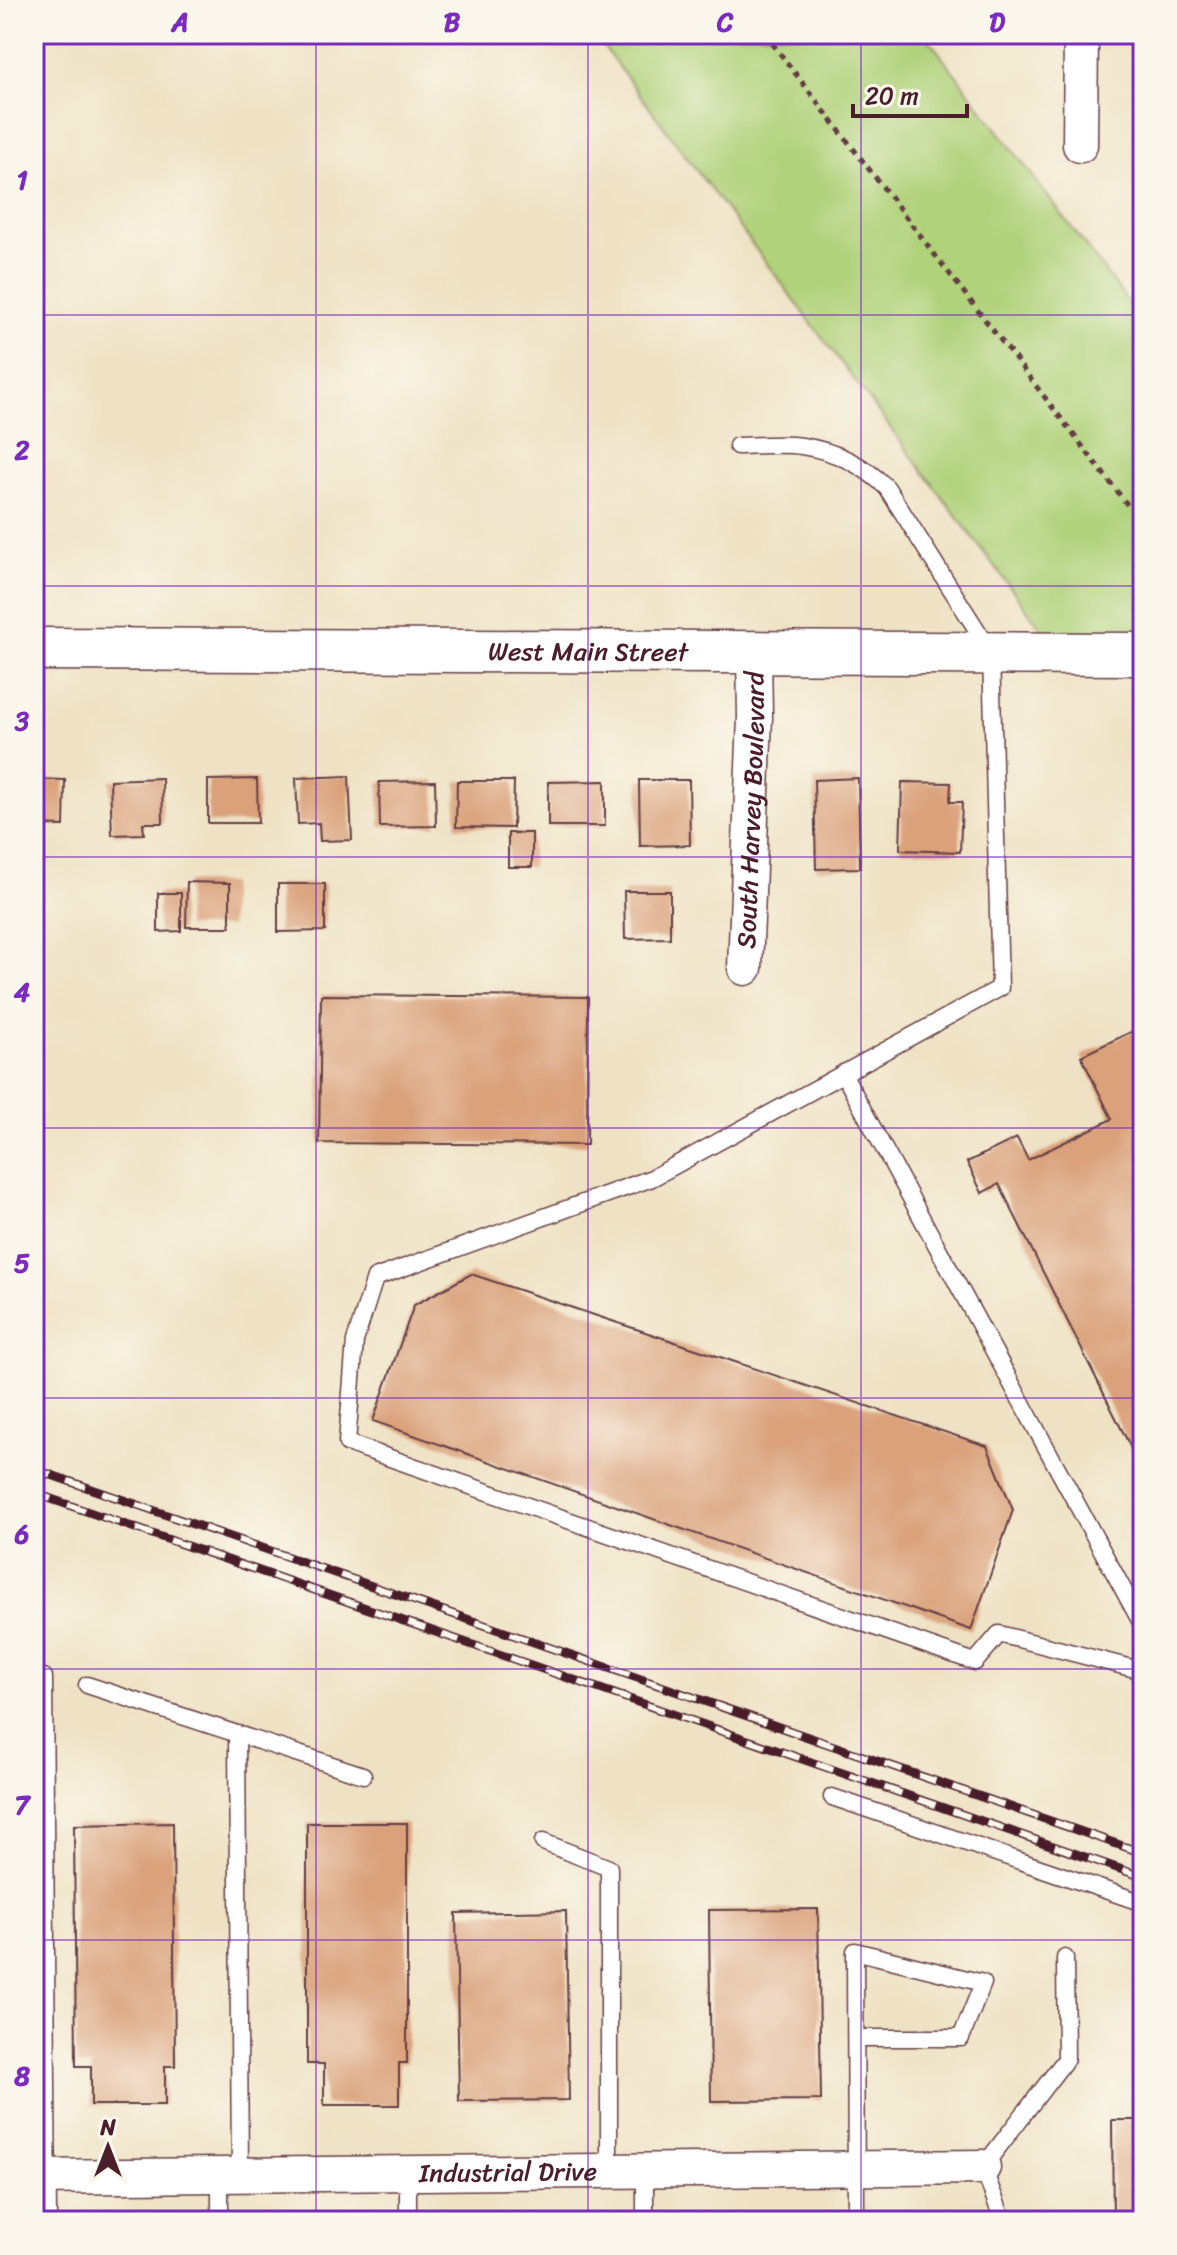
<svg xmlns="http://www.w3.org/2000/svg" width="1177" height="2255" viewBox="0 0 1177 2255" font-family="Sriracha,sans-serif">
	<rect width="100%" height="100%" fill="#fbf7ec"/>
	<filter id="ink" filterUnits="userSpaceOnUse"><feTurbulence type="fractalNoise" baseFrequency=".0125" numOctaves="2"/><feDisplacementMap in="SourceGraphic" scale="16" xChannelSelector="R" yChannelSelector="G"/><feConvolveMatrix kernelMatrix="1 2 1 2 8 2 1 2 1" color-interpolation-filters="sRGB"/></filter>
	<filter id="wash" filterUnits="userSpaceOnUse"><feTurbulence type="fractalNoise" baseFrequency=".006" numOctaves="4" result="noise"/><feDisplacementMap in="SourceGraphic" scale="32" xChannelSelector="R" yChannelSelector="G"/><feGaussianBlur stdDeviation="1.8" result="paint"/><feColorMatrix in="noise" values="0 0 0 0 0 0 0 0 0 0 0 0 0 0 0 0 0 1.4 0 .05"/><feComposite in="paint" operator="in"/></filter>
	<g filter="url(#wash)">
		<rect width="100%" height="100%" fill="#efe2c4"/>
		<path fill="#b0d27a" stroke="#7d7852" stroke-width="2" d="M594,34H925L1143,322V654L1059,652Z"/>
		<g id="blocks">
			<g fill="#daa17a">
				<path d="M349,776L352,840L320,841L319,823L298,824L296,778Z"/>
				<path d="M162,778L163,823H143L144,834L112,835L110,780Z"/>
				<path d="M858,778L860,868L816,869L814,780Z"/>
				<path d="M34,779L65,780L64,826L34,825Z"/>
				<path d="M257,779L258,823H208V780Z"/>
				<path d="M639,780H689L690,845L640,846Z"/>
				<path d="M435,781L436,826L380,827L379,782Z"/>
				<path d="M457,781H514L513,828L456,827Z"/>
				<path d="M605,781V826H548V782Z"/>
				<path d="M902,782L951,783L950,802H962L960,852L900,850Z"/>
				<rect x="508" y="833" width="24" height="34"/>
				<path d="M187,882L230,883V927H186Z"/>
				<path d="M278,884H325V931L278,932Z"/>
				<path d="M624,891H670V938L625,939Z"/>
				<path d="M158,893H181V931L158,932Z"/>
				<path d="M321,995L588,997L587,1145L319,1143Z"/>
				<path d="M1143,1026V1472L999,1184L982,1193L967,1162L1017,1138L1028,1160L1112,1119L1081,1056Z"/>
				<rect x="34" y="1206" width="6" height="48"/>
				<path d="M471,1274L987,1446L1013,1510L971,1630L373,1421L414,1305Z"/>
				<path d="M173,1823L175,2066H165V2105H91V2066H76L74,1825Z"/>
				<path d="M307,1823H407V2063H399V2105H324V2064H307Z"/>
				<path d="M818,1909L821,2100L711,2101L709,1910Z"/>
				<path d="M566,1911L569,2100L459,2101L456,1913Z"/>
				<path d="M1112,2120H1143V2221H1113Z"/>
			</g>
		</g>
	</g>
	<g filter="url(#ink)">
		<use href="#blocks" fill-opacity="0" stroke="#633c42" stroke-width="2"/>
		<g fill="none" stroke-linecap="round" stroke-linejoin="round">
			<g stroke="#633c42" stroke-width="19">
				<g id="service">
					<path d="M737,446C758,446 781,443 802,446C835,451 864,465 887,488L991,652L1000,988L652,1178L375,1278L355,1341L347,1443L975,1662L999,1634L1143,1671"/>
					<path d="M843,1073L1143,1626"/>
					<path d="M34,1675L44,1677L48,2221"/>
					<path d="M87,1685L363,1775"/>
					<path d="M237,1734L240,2175"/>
					<path d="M832,1797L1143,1903"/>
					<path d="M543,1842L609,1868V2171"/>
					<path d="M856,2038H961L983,1983L855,1951L856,2221"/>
					<path d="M645,2170V2221"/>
					<path d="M408,2173V2221"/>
					<path d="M220,2175V2221"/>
					<path d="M1003,2221L983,2167L1066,2059L1065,1958"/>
				</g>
			</g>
			<g stroke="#633c42" stroke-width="37">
				<g id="minor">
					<path d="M1080,145L1081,34"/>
					<path id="s1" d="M745,968L755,717L754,652"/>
					<path id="s2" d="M34,2177L983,2167"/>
				</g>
			</g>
			<g stroke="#633c42" stroke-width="45">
				<g id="tertiary">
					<path id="s3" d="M34,649L1143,654"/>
				</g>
			</g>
			<path stroke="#633c42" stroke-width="5" stroke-dasharray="6 6" stroke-linecap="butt" d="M765,34L1143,525"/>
			<use href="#service" stroke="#fff" stroke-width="16"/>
			<use href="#minor" stroke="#fff" stroke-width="34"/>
			<use href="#tertiary" stroke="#fff" stroke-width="42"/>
			<g stroke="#4a1f2b" stroke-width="9">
				<g id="rail">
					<path d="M34,1469L1143,1853"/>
					<path d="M34,1493L1143,1877"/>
				</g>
			</g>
			<use href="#rail" stroke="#fbf7ec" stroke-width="6" stroke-dasharray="18" stroke-linecap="butt"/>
		</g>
	</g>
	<path fill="none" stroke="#7b2cbf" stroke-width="2" stroke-opacity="0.55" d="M316,34V2221M588,34V2221M861,34V2221M34,315H1143M34,586H1143M34,857H1143M34,1128H1143M34,1398H1143M34,1669H1143M34,1940H1143"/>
	<g text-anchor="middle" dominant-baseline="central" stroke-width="7" stroke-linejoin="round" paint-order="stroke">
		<g font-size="26" fill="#4a1f2b" stroke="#fbf7ec">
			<text stroke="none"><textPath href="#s3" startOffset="554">West Main Street</textPath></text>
			<text stroke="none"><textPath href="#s1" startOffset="158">South Harvey Boulevard</textPath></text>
			<text stroke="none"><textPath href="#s2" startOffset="474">Industrial Drive</textPath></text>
		</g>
	</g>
	<rect width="1177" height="2255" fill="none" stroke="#fbf7ec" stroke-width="88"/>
	<g transform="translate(108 2147)" stroke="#fbf7ec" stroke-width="6" paint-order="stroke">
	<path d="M0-6L14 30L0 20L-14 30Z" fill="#4a1f2b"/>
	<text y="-12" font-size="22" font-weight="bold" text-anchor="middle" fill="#4a1f2b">N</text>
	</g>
	<path d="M853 104v12h114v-12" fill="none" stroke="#4a1f2b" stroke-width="4"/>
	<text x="865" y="104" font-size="24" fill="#4a1f2b" stroke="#fbf7ec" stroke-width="6" paint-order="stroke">20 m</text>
	<rect x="44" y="44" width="1089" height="2167" fill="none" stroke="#7b2cbf" stroke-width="3"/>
	<g font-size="26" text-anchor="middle" font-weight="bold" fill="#7b2cbf">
		<text x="180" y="31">A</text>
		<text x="452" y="31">B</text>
		<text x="725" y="31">C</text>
		<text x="997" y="31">D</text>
		<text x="22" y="189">1</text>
		<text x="22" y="459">2</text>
		<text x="22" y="730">3</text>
		<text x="22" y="1001">4</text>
		<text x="22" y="1272">5</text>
		<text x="22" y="1543">6</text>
		<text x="22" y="1814">7</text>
		<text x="22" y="2085">8</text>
	</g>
</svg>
